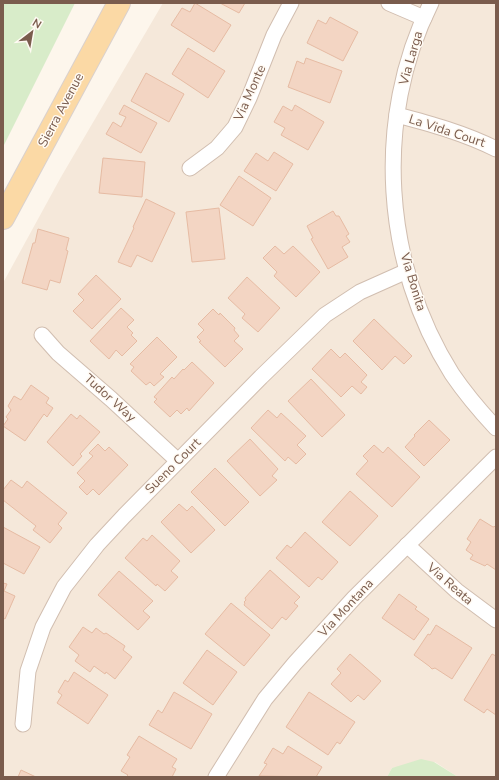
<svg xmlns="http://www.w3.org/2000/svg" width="499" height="780" viewBox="0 0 499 780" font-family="'Nunito Sans',sans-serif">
	<rect width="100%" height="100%" fill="#fdf6ec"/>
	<path fill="#f5e8da" d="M163,3H496V777H458L435,762L392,768L387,777H3V283L61,177Z"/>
	<g fill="#d8ecc9">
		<path d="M3,3H75L3,147Z"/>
		<path d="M421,759L434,762L458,777H387L392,768Z"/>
	</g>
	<g fill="#f3d5c3" stroke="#e6bba3">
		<path d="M195,3L231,25L214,52L171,25L182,8L190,12Z"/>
		<path d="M220,3H245L239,13Z"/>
		<path d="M330,17L358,32L343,61L307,43L318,20L326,24Z"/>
		<path d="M188,48L225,71L208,98L172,74Z"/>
		<path d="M306,58L342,71L330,103L288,87L297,61L304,64Z"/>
		<path d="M146,73L184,94L169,122L131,101Z"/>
		<path d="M124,105L157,123L141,153L106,134L113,122L121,127L126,117L119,114Z"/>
		<path d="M295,105L324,122L308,150L281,135L285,128L274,122L283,106L292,111Z"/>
		<path d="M274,152L293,164L276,191L244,171L256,153L268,161Z"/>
		<path d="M103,158L145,162L142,197L99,193Z"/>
		<path d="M239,176L271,198L253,226L220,205Z"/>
		<path d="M146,199L175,213L152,262L137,255L131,267L118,262L134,228L133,227Z"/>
		<path d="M219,208L225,259L192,262L186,212Z"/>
		<path d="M333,211L336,216H339L349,234L346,236L350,242L342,247L348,257L328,269L311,239L313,238L307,226Z"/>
		<path d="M38,229L69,238L66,250L68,251L60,283L50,280L47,290L22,283L33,243H35Z"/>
		<path d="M275,246L284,254L293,246L320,272L296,297L274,276L277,272L263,258Z"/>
		<path d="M96,275L121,299L92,329L73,311L84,300L78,294Z"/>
		<path d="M247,277L280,308L258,332L242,318L245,314L228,298Z"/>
		<path d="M121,308L134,320L127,327L133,333L131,335L137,341L122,356L116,350L109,359L90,341Z"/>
		<path d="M213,309L219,315L220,313L235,328L234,330L239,336L234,341L243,349L225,367L199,342L201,341L197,337L204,330L198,324Z"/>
		<path d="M374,319L412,356L404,364L395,356L382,370L353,341Z"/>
		<path d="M157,337L177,357L160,374L164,377L154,386L150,382L146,385L131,371L134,367L130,364Z"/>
		<path d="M331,349L340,358L345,353L367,375L361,382L367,387L361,394L352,386L341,397L312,369Z"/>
		<path d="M192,362L214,383L189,411L187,408L181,414L177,410L170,417L154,402L157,399L154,397L172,377L174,379L183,369L184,370Z"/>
		<path d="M311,379L345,415L322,437L288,401Z"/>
		<path d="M31,385L49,398L46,403L53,408L47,417L44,414L25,441L3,426L8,419L6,417L11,410L8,406L14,396L21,400Z"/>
		<path d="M268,410L277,418L281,413L306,436L297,445L306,454L296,464L288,457L285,461L251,428Z"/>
		<path d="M71,414L77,419L80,415L100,432L80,454L82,456L73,466L47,442Z"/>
		<path d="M429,420L450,440L424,466L405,447L415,436L414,435Z"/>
		<path d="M250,439L278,469L272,476L277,480L260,496L227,461Z"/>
		<path d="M98,444L105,451L109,447L128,465L99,495L93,489L87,495L79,487L85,481L77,473L93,456L89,453Z"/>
		<path d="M374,445L383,453L388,447L420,477L392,507L356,474L368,461L363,456Z"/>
		<path d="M215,468L249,502L225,526L191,492Z"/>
		<path d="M11,480L22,488L27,481L67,513L58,524L62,528L50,543L33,530L36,526L3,500V490Z"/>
		<path d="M350,491L378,516L350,546L322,522Z"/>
		<path d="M179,504L187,511L192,506L215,530L191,553L161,522Z"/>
		<path d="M480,519L493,527L496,526V570L487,564L485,566L470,559L473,555L466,550L471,542L467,539Z"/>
		<path d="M3,527L40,547L24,574L3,563Z"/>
		<path d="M305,532L338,562L322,580L318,577L309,587L276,558L287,545L291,548Z"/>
		<path d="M152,535L180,561L171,571L178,577L165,591L157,584L156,586L125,558L143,538L147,541Z"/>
		<path d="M270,570L300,597L294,603L298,606L286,620L282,617L272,629L244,605L245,603L244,602L246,600L245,598Z"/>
		<path d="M119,571L153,601L143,611L150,617L138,630L98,595Z"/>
		<path d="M3,583L7,584L4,591L15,596L5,619L3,618Z"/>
		<path d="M399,594L417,607L415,609L429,619L414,640L382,618Z"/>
		<path d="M231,603L270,635L244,666L205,634Z"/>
		<path d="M436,625L472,648L452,679L435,668L432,669L429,666L414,655L428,634L430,635Z"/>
		<path d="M83,627L92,633L96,628L104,634L106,633L125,646L123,650L132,657L115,679L106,672L105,674L94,666L90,672L75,661L79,655L69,647Z"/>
		<path d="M207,650L237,672L213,705L183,683Z"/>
		<path d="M350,654L381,681L364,700L358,695L351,702L331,684L341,673L337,669Z"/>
		<path d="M492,654L496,656V715L487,709L484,713L464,700Z"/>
		<path d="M74,672L108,695L88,724L57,703L62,695L58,692L65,680L68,682Z"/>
		<path d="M174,692L212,714L191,749L149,725L158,710L162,713Z"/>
		<path d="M309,692L355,722L340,744L337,742L328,755L286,727Z"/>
		<path d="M139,736L177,759L172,767L176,769L172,777H128L127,776L128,775L121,771L130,757L127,755Z"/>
		<path d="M288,746L322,767L316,777L259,776L267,764L264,763L273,748L283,754Z"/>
		<path d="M21,770L36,777H18Z"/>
	</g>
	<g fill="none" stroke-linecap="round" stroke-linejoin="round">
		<g stroke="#d1beb0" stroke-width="17">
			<g id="minor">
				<path d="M389,3L424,18"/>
				<path d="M431,3C373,119 383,265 452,374C465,393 480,411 496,428"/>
				<path d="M397,115C431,124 464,133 496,149"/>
				<path d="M190,168L217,148L235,127L249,98L274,35L291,3"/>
				<path d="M42,335L58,353L111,399L178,461"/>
				<path d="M407,545L457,591L496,620"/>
				<path d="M23,724L28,671L43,627L64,587L97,545L124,516L261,377L325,315L360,292L407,271"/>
				<path d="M216,777L265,699L295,663L354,598L496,457"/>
			</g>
		</g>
		<g stroke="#dad1cd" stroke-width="24">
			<path id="primary" d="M3,218L119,3"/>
		</g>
		<use href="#minor" stroke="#fff" stroke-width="15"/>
		<use href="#primary" stroke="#fbd9a5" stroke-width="22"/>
	</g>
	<g text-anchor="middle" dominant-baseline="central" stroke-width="3" stroke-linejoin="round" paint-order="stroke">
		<g font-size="13" fill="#7a5c4d" stroke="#fffaf3">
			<text transform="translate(411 58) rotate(-74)">Via Larga</text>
			<text transform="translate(250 93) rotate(-66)">Via Monte</text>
			<text transform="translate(61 110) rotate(-62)">Sierra Avenue</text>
			<text transform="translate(447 131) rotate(18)">La Vida Court</text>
			<text transform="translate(413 282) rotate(73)">Via Bonita</text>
			<text transform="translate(110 398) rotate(42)">Tudor Way</text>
			<text transform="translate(173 466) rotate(-45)">Sueno Court</text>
			<text transform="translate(450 584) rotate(41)">Via Reata</text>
			<text transform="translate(346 608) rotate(-47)">Via Montana</text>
		</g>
	</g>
	<rect width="499" height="780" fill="none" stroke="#7a5c4d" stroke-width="8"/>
	<g transform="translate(32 32) rotate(31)" stroke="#fffaf3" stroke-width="3" paint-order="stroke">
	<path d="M0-3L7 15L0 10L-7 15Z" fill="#7a5c4d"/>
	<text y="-6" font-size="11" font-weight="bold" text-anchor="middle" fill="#7a5c4d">N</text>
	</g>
</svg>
